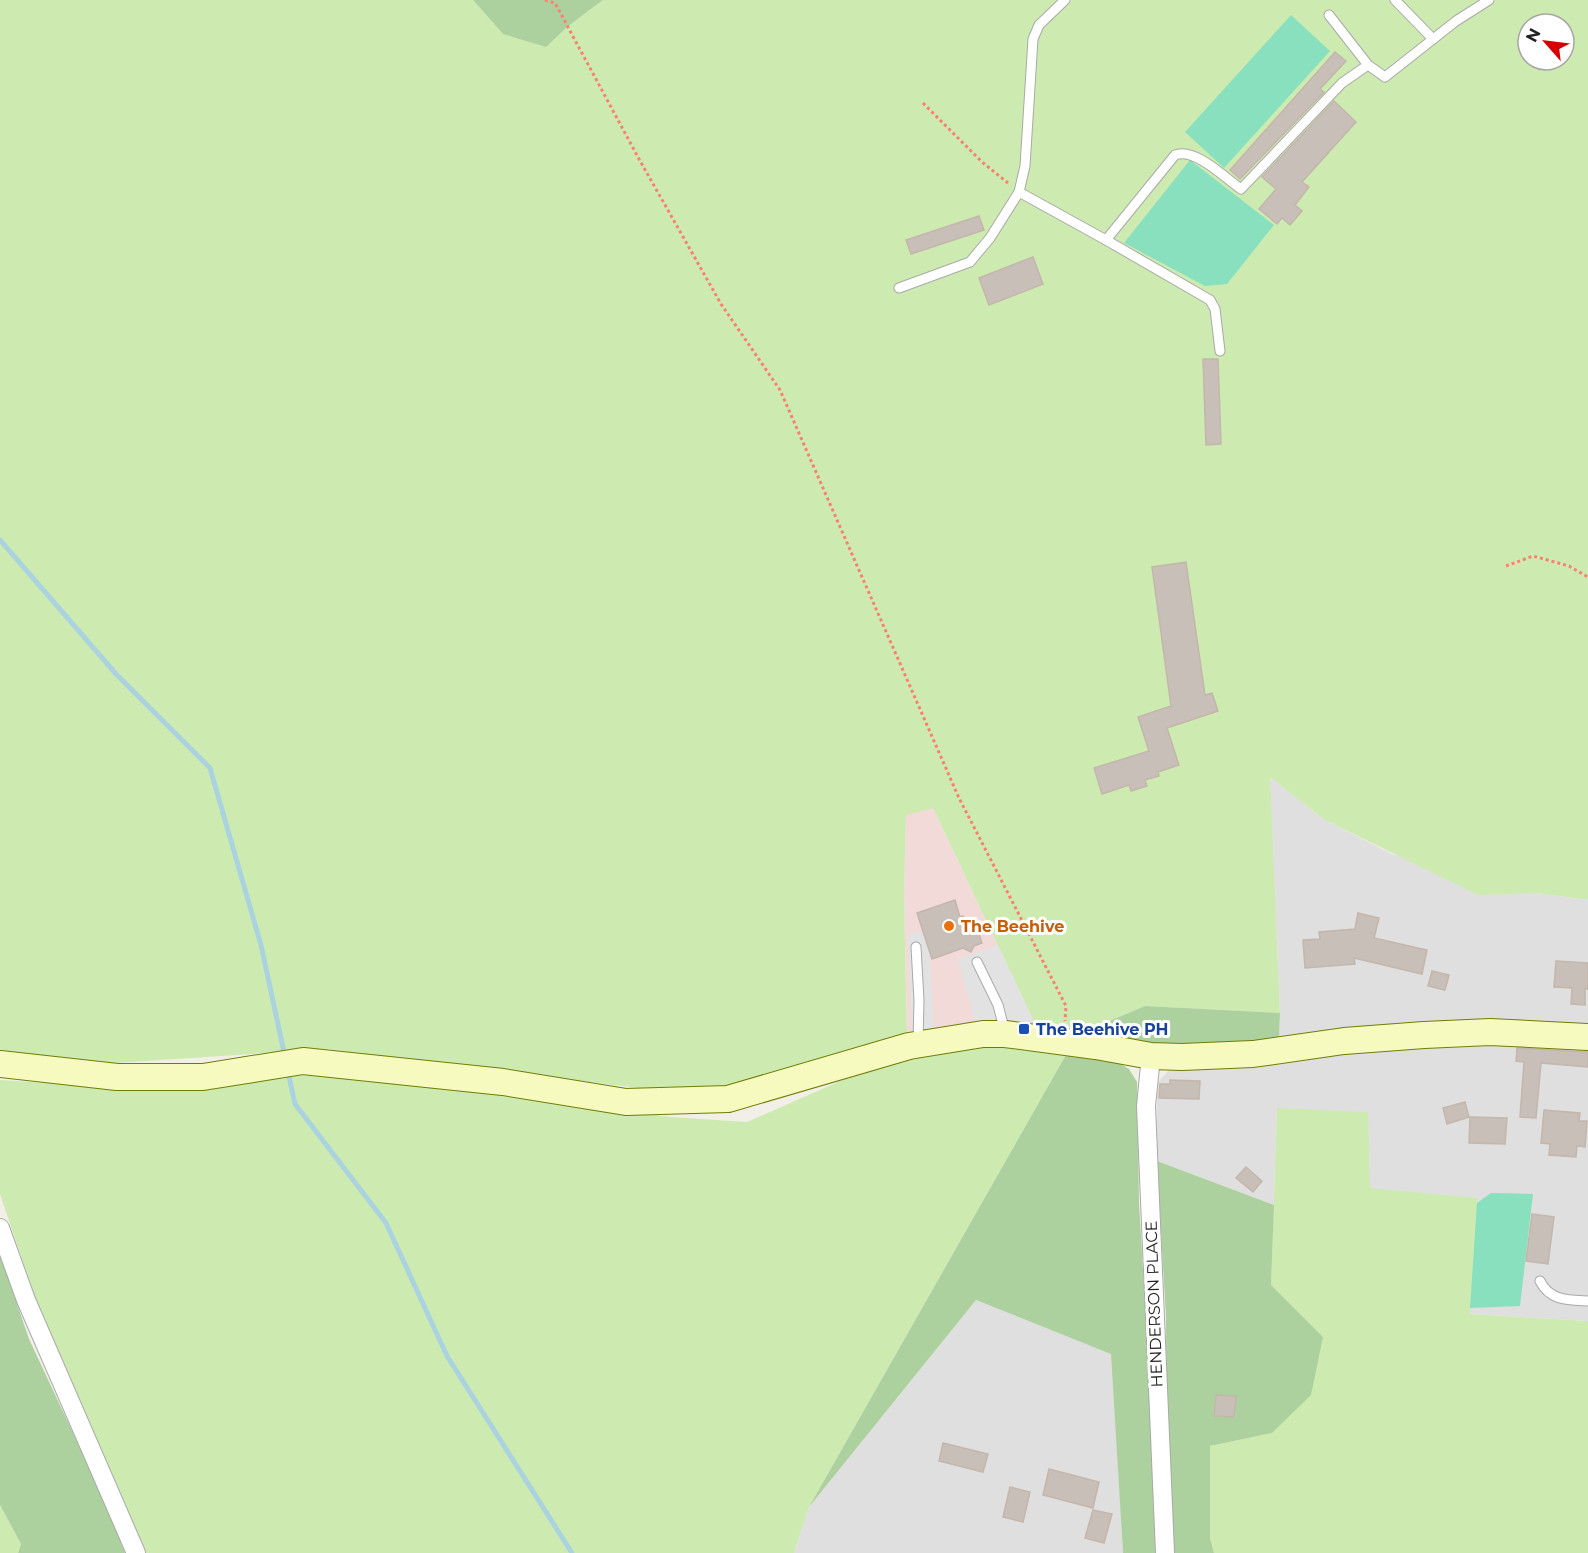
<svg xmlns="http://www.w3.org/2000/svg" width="1588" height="1553" viewBox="0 0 1588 1553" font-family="Montserrat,sans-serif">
	<rect width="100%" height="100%" fill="#f2efe9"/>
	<g fill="#e0dfdf">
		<path d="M1269,776L1323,819L1392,854L1536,893L1588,900V1028L1457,1020L1360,1029L1279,1039L1280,1013Z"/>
		<path d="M1466,1043L1588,1050V1321L1470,1314L1370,1188L1277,1108L1274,1205L1157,1161V1083L1168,1071L1176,1068L1382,1045Z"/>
		<path d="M976,1300L1112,1354L1123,1553H794L809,1507Z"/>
	</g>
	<path fill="#f2dad9" d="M933,808L1036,1026L934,1029L907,1033L904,894L906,814Z"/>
	<g fill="#cdebb0" fill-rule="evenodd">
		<path d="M0,0H473L503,34L567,27L603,0H1588V900L1536,893L1478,895L1323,819L1270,777L1280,1013L1145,1006L1079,1034L1036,1026L933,808L906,815L904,894L907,1033L806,1068L723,1089H645L326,1049L84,1065L0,1055ZM1528,24H1564V60H1528Z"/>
		<path d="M972,1048H1017L1067,1053L809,1507L794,1553H143L37,1304L0,1194V1080L162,1090L307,1075L487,1091L670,1117L747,1122L899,1055Z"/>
		<path d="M1277,1108L1368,1112L1370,1188L1478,1198L1470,1314L1588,1321V1553H1214L1210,1538V1446L1272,1433L1323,1337L1271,1285Z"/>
		<path d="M0,1505L21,1544L18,1553H0Z"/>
	</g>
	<g fill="#add19e">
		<path d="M473,0H603L567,27L546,47L503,34Z"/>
		<path d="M1145,1006L1280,1013L1279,1039L1160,1048L1079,1034Z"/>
		<path d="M1067,1053L1119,1063L1129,1069L1137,1082L1139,1203L1160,1553H1123L1111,1354L976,1300L809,1507Z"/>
		<path d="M1157,1161L1274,1205L1271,1285L1323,1337L1311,1395L1272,1433L1210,1446V1538L1214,1553H1171L1167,1520L1166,1317Z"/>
		<path d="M0,1254L29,1339L103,1497L125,1553H18L21,1544L0,1505Z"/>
	</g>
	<g fill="#88e0be">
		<path d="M1291,15L1330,51L1224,168L1185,132Z"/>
		<path d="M1190,160L1274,225L1227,284L1205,286L1124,243Z"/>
		<path d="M1491,1193L1533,1194L1520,1306L1470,1308L1477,1203Z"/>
	</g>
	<g fill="#e2e2e2">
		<path d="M923,931L930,954L934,1029L912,1032L908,935Z"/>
		<path d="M998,945L1036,1026L976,1025L958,959Z"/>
	</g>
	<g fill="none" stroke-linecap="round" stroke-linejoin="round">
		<g stroke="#aad3df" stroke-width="5">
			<path d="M0,540L116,674L210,768L261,945L285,1057"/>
			<path d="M288,1072L295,1104L386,1223L447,1356L572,1553"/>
		</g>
	</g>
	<g fill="#c7bfb8" stroke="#c4b6ab" stroke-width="1.5">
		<path d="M1335,52L1346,61L1320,89L1324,92L1240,179L1230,170Z"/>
		<path d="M1334,101L1356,122L1302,182L1309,187L1295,205L1302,211L1290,225L1282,218L1277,224L1259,209L1276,189L1262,177Z"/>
		<path d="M979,216L984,230L911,254L906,240Z"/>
		<path d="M1033,257L1043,284L989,305L979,278Z"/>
		<path d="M1203,359H1218L1221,444L1206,445Z"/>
		<path d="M1186,562L1205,695L1212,693L1218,711L1167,728L1179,765L1158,772L1159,776L1145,780L1147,786L1131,791L1129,785L1102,794L1094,768L1149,751L1138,717L1171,706L1152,567Z"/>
		<path d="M955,900L960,917L963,916L965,922L974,919L982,943L974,946L971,952L963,948L932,959L917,913Z"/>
		<path d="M1358,913L1379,918L1374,938L1427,950L1422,974L1354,958L1355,964L1305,968L1303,940L1320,939L1319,932L1355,929Z"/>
		<path d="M1556,961L1588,963V989H1585V1005L1571,1004L1572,988L1554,987Z"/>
		<path d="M1432,971L1449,975L1445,990L1428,986Z"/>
		<path d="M1517,1048L1588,1052V1067L1541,1063L1536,1118L1520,1117L1524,1062L1516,1061Z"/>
		<path d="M1170,1080L1200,1081L1199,1099L1159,1098L1160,1084H1170Z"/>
		<path d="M1465,1102L1469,1117L1447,1124L1443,1108Z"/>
		<path d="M1544,1110L1580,1113L1579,1121H1587L1585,1147L1577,1146L1576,1157L1549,1155L1550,1144L1541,1143Z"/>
		<path d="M1470,1117L1507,1118L1505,1144L1469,1143Z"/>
		<path d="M1246,1167L1262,1181L1253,1192L1236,1178Z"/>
		<path d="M1532,1214L1554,1217L1548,1264L1526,1261Z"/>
		<path d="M1216,1395L1236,1396L1234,1417L1214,1416Z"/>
		<path d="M943,1443L988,1454L983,1472L939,1461Z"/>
		<path d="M1049,1469L1099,1482L1093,1508L1043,1495Z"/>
		<path d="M1010,1487L1030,1492L1023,1522L1003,1517Z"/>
		<path d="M1093,1510L1112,1514L1104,1543L1085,1538Z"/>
	</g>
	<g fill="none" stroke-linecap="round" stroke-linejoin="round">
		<g stroke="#a9a9a9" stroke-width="11">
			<g id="lane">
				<path d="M1395,0L1433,39"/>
				<path d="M1329,15L1368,65"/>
				<path d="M1019,192L1106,240L1175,155C1195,147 1225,178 1241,189L1342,83L1368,65L1385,77L1456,21L1489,0"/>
				<path d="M1106,240L1210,300L1215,309L1220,351"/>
				<path d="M899,288L970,262L990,238L1019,192L1025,166L1033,39L1039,25L1065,0"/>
				<path d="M916,947L919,1000L918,1043"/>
				<path d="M977,962L998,1005L1005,1032"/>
				<path d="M1540,1281C1550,1301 1568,1300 1588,1301"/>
			</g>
		</g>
		<g stroke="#a9a9a9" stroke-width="20">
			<g id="street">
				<path d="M1151,1056L1146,1106L1165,1553"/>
				<path d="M0,1228L26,1300L136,1553"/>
			</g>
		</g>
		<g stroke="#707d05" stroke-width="28">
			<path id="secondary" d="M0,1064L117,1077H203L303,1061L503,1082L626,1102L728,1099L909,1046L983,1034H1005L1096,1046L1151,1056L1182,1057L1253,1054L1344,1041L1424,1035L1490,1032L1588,1037"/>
		</g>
		<g stroke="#fa8072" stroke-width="3" stroke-dasharray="3 3" stroke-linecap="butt">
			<path d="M545,0L555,3L639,159L721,304L780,390L959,798L1066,1006L1065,1021"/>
			<path d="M923,103L982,162L1008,183"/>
			<path d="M1506,566L1533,556L1569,566L1588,577"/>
		</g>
		<use href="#lane" stroke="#fff" stroke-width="9"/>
		<use href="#street" stroke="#fff" stroke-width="18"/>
		<use href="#secondary" stroke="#f7fabf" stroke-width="26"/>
	</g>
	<circle fill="#e8710a" stroke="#fff" stroke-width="2" cx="949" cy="926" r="6"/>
	<rect fill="#1a4fb4" stroke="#fff" stroke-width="2" x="1018" y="1023" width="12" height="12" rx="3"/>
	<g text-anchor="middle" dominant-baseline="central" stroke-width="6" stroke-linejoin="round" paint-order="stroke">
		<g font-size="16" font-weight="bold" fill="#c56008" stroke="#fff" text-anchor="start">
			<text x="961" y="926">The Beehive</text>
		</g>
		<g font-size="16" font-weight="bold" fill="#164399" stroke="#fff" text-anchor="start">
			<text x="1036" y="1029">The Beehive PH</text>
		</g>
		<g font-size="16" fill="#222" stroke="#fff">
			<text transform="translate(1154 1304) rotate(-92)">HENDERSON PLACE</text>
		</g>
	</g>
	<g transform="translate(1546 42) rotate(298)"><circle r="28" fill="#ffffff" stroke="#a7a7a7" stroke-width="1.5"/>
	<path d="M0-4.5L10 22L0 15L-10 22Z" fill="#d40000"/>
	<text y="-9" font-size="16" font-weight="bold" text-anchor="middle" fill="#222222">N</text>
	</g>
</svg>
